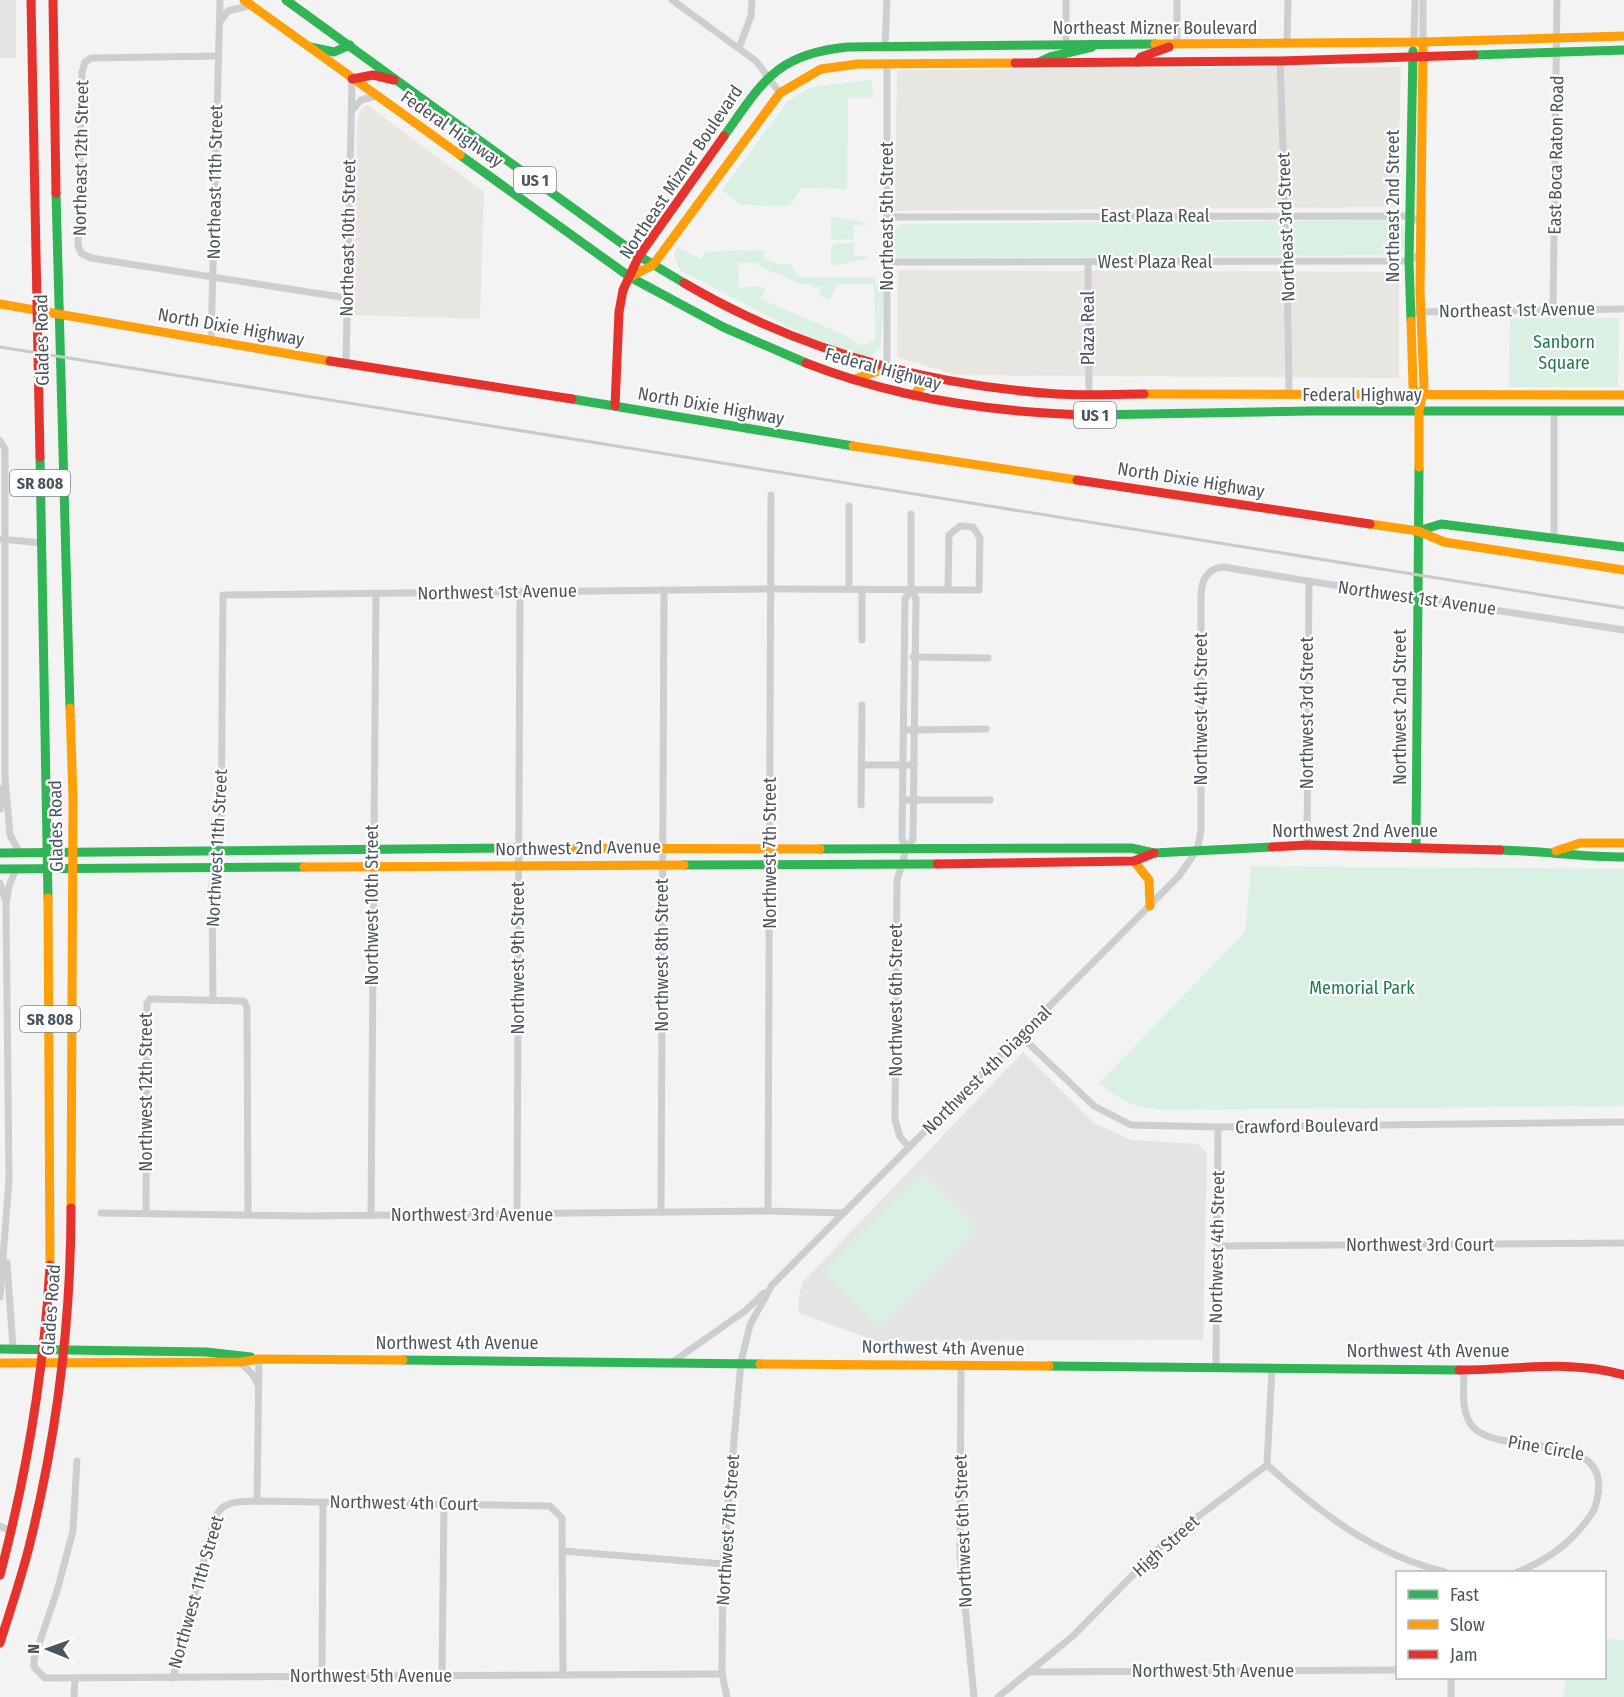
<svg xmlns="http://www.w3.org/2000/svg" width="1624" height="1697" viewBox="0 0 1624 1697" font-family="'Fira Sans Condensed',sans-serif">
	<rect width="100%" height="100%" fill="#f3f3f3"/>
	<g fill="#e7e6e1">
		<path d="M1401,67L1397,207L895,211L897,70Z"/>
		<path d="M367,105L484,192L480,319L354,315L357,123L360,111Z"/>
		<path d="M898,270L1399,272V378L956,375L897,357Z"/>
	</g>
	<g fill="#e5e4e4">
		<rect x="0" y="0" width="16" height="58"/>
		<path d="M1023,1052L1094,1123L1132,1140L1198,1144L1207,1153L1203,1340L877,1341L801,1314L798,1309L799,1296L803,1282Z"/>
	</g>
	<g fill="#daf0e2" fill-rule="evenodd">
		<path d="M871,80L874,98H848L847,189L801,188L790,206L741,205L722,190L788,101L812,87Z"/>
		<path d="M831,217C844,217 853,222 866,222V225H853L854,239L835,240L831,236Z"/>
		<path d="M1395,220L1406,227L1404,248L1395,255L898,258L891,249L892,233L901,224Z"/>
		<path d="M835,243H854V256H867V259C854,260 844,265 831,265V247Z"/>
		<path d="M677,247L701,259L706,251L764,250V258L777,264H790L799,277H875V284L884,285L881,346L870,357L861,356L804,335L680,270L674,254ZM738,263H758L759,266L801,284H811V287H822L819,295L830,300L837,284H874L875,340L862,346L845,335L761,299L765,288L759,286L739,288Z"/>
		<path d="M1510,317L1619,318L1618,387H1509Z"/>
		<path d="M1251,866L1624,869V1106L1167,1110C1136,1108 1123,1103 1099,1083L1245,932Z"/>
		<path d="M921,1172L977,1229L878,1328L822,1272Z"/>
		<path d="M1605,1639L1624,1640V1697H1563L1566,1678H1604Z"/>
	</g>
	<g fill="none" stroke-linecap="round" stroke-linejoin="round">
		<g stroke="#cdced0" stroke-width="7">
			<path d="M672,0L756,61L780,93"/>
			<path d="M221,20L228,11L251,5"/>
			<path d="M1414,42L1415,0"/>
			<path d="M1423,42V0"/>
			<path d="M1177,44V0"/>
			<path d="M1287,44L1288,0"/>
			<path d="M885,46L887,0"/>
			<path d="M1066,46V0"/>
			<path d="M739,48L751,16L752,0"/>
			<path d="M218,56L91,58L85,62L82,72L78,245L81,253L91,258L347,298"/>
			<path d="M1280,61C1284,172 1288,282 1289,393"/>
			<path d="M887,64V368"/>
			<path d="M352,110L361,100L376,96"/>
			<path d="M887,217L1409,216L1421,222"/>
			<path d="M887,262L1409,261L1420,254"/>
			<path d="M1088,262L1089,394"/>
			<path d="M1553,310L1557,0"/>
			<path d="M1417,312L1624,309"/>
			<path d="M211,342L220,0"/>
			<path d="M346,363L352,79"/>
			<path d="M1554,411V537"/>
			<path d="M0,441L5,449V777L10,835L20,853"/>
			<path d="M0,539L42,543"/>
			<path d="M849,589V506"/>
			<path d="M862,640V589"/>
			<path d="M913,657L988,658"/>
			<path d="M904,730L986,729"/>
			<path d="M861,765H914"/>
			<path d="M903,800H990"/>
			<path d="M861,805L862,705"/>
			<path d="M0,809L3,788"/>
			<path d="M1307,845L1309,581"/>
			<path d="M906,850L902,839L905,599L911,590"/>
			<path d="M0,883L5,899"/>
			<path d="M213,999L212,884L221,835L223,595L771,589H783L979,590L980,538L973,527L960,526L949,535L948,590"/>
			<path d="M1022,1037L1094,1106L1131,1125L1218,1127L1624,1122"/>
			<path d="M909,1147L900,1137L895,1120L897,881L906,850L913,839L916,599L911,590V514"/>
			<path d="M768,1211L771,495"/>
			<path d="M146,1212L147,1003L150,999L244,1001L247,1008L248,1215"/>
			<path d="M661,1212L664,590"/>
			<path d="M101,1213L305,1216L768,1211L844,1213"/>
			<path d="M517,1215L520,593"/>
			<path d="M371,1216L376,593"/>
			<path d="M1217,1246L1624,1243"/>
			<path d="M7,1263L13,1348"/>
			<path d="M0,1297L9,1180L6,904L9,886L16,869"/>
			<path d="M674,1361L745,1311L764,1293"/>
			<path d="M240,1362L253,1375L257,1383"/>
			<path d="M961,1364L960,1554L974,1697"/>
			<path d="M1216,1367L1218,1127"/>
			<path d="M1464,1370C1464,1388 1460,1414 1474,1428C1506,1459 1624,1425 1594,1510C1576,1539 1549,1560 1517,1572"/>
			<path d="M77,1461L73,1531L57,1591L34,1659V1667L45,1678L722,1674"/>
			<path d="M1267,1465C1322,1514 1373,1554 1445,1572"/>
			<path d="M257,1501L259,1359"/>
			<path d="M0,1526L12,1532"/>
			<path d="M563,1551L723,1564"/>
			<path d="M1029,1672L1398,1670"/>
			<path d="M442,1676L444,1503"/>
			<path d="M322,1677L323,1502"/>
			<path d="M173,1678L215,1517C224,1500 238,1502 257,1501L550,1506L562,1518L563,1675"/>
			<path d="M74,1697L75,1680"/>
			<path d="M727,1697L722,1674L723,1564L741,1362L750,1325L772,1285L1179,876L1197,850L1201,831V597C1201,582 1206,568 1224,567C1357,590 1490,609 1624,630"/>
			<path d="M998,1697L1073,1636L1168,1539L1267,1465L1272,1368"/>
			<path d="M1451,1697V1678"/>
		</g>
		<g stroke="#30b455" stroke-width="9">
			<path d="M286,0L639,256L684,283"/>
			<path d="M310,47L334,52L350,45"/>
			<path d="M1474,55L1624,50"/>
			<path d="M1037,63L1050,57L1092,47"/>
			<path d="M724,136C763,82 775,54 848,47L1155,44"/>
			<path d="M460,155L630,277L723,327L806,363"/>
			<path d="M56,193L70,708"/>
			<path d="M1411,321L1409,261L1413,51"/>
			<path d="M572,399L853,446"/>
			<path d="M1093,415L1311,411H1624"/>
			<path d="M40,457L48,898"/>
			<path d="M1418,531L1441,524L1624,547"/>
			<path d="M1416,846L1419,467"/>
			<path d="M820,849L1131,848L1154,853L1272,847"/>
			<path d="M1500,850C1542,851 1582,857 1624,857"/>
			<path d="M0,853L509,848"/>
			<path d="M684,865L937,864"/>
			<path d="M0,869L304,867"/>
			<path d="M0,1349L206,1352L251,1357"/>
			<path d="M403,1360L760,1364"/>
			<path d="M1049,1366L1459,1370"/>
		</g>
		<g stroke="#ff9f0a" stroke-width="9">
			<path d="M244,0L460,155"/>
			<path d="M1155,44L1423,42L1624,36"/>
			<path d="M630,277L653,265L780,93L821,69L858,64L1015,63"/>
			<path d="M0,304L330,361"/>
			<path d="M1411,321L1413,386L1416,399"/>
			<path d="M855,379L887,368"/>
			<path d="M1144,394L1624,395"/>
			<path d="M914,396L920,387L937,381"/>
			<path d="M853,446L1077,480"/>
			<path d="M1419,467V411L1424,386L1420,291L1423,42"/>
			<path d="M1370,524L1418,531L1444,542L1624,570"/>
			<path d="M70,708L73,799L71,1208"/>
			<path d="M509,848L820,849"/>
			<path d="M1556,851L1580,843H1624"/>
			<path d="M1134,861L1149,880L1150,906"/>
			<path d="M304,867L684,865"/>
			<path d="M48,898L50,1265"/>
			<path d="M0,1363L240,1362L259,1359L403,1360"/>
			<path d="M760,1364L1049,1366"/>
		</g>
		<g stroke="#e5322d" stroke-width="9">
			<path d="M31,0L40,457"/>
			<path d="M53,0L56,193"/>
			<path d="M1137,62L1141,57L1169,47"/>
			<path d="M1015,63L1280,61L1474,55"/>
			<path d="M352,79L373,75L394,80"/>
			<path d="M684,283C798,350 925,385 1057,394C1086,396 1116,394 1144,394"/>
			<path d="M330,361L572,399"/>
			<path d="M806,363C898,399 995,413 1093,415"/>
			<path d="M615,406L619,312L623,290L639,256L724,136"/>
			<path d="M1077,480L1370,524"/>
			<path d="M1272,847L1307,845L1500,850"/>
			<path d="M937,864L1134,861L1154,853"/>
			<path d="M1459,1370C1516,1370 1568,1359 1624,1375"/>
			<path d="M0,1575C27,1473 44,1371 50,1265"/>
			<path d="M0,1643C10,1611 21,1579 29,1547C57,1435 71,1322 71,1208"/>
		</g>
		<path stroke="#c8c9ca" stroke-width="3" d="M0,347L1624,608"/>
	</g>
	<g text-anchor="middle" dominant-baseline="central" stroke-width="4.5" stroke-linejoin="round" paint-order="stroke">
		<g fill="#fff" stroke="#81888e" stroke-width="1.5">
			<rect x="514" y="167" width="42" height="26" rx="4.5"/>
			<rect x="1074" y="402" width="42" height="26" rx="4.5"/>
			<rect x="10" y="470" width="60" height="26" rx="4.5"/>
			<rect x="20" y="1006" width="60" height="26" rx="4.5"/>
		</g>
		<g font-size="16" font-weight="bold" fill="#4b555e">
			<text x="535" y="180">US 1</text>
			<text x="1095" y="415">US 1</text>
			<text x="40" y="483">SR 808</text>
			<text x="50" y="1019">SR 808</text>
		</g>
		<g font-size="18" fill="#4b555e" stroke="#fff">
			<text x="1155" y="28">Northeast Mizner Boulevard</text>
			<text transform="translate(452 129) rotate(35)">Federal Highway</text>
			<text transform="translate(1556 155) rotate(-89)">East Boca Raton Road</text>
			<text transform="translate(81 158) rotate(-89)">Northeast 12th Street</text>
			<text transform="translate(681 172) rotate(-56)">Northeast Mizner Boulevard</text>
			<text transform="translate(215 182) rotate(-89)">Northeast 11th Street</text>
			<text transform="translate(1393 206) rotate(-90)">Northeast 2nd Street</text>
			<text transform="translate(887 216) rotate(-90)">Northeast 5th Street</text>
			<text x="1155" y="216">East Plaza Real</text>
			<text transform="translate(1286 227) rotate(-92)">Northeast 3rd Street</text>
			<text transform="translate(348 238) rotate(-89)">Northeast 10th Street</text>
			<text x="1155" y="262">West Plaza Real</text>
			<text transform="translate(1517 310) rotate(-1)">Northeast 1st Avenue</text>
			<text transform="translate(231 327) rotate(10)">North Dixie Highway</text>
			<text transform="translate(1088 328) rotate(-90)">Plaza Real</text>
			<text transform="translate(42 340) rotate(-91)">Glades Road</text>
			<text transform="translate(883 369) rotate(15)">Federal Highway</text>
			<text x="1362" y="395">Federal Highway</text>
			<text transform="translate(711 406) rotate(10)">North Dixie Highway</text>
			<text transform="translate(1191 480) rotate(9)">North Dixie Highway</text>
			<text transform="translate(497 592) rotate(-1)">Northwest 1st Avenue</text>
			<text transform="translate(1417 598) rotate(8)">Northwest 1st Avenue</text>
			<text transform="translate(1400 707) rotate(-90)">Northwest 2nd Street</text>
			<text transform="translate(1201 709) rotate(-90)">Northwest 4th Street</text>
			<text transform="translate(1307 713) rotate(-90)">Northwest 3rd Street</text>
			<text transform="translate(56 826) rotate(-91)">Glades Road</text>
			<text x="1355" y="831">Northwest 2nd Avenue</text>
			<text transform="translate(217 848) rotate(-87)">Northwest 11th Street</text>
			<text transform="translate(578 848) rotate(-1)">Northwest 2nd Avenue</text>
			<text transform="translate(770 853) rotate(-90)">Northwest 7th Street</text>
			<text transform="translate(372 905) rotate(-90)">Northwest 10th Street</text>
			<text transform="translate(662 955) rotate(-90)">Northwest 8th Street</text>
			<text transform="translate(518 958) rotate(-90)">Northwest 9th Street</text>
			<text transform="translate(896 1000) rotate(-90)">Northwest 6th Street</text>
			<text transform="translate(987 1070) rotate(-45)">Northwest 4th Diagonal</text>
			<text transform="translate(146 1092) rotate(-90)">Northwest 12th Street</text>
			<text transform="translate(1307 1126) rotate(-1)">Crawford Boulevard</text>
			<text x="472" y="1215">Northwest 3rd Avenue</text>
			<text x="1420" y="1245">Northwest 3rd Court</text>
			<text transform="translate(1217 1247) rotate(-89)">Northwest 4th Street</text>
			<text transform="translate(51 1310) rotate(-86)">Glades Road</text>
			<text x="457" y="1343">Northwest 4th Avenue</text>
			<text transform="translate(943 1348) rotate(1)">Northwest 4th Avenue</text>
			<text x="1428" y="1351">Northwest 4th Avenue</text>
			<text transform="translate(1546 1448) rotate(10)">Pine Circle</text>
			<text transform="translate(404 1503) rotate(1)">Northwest 4th Court</text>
			<text transform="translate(728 1530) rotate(-86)">Northwest 7th Street</text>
			<text transform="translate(963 1531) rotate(-92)">Northwest 6th Street</text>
			<text transform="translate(1166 1546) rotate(-42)">High Street</text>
			<text transform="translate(196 1592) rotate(-74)">Northwest 11th Street</text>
			<text x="1213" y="1671">Northwest 5th Avenue</text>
			<text x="371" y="1676">Northwest 5th Avenue</text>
		</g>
		<g font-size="18" fill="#1f7c4f" stroke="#fff">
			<text x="1564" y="342">Sanborn<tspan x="1564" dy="21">Square</tspan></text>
			<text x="1362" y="988">Memorial Park</text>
		</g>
	</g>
	<rect x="1396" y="1571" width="210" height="108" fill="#ffffff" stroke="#b7bbbf" stroke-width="1.5"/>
	<rect x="1408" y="1590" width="30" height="9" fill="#30b455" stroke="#b7bbbf" stroke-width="1.5"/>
	<text x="1450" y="1601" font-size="18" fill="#4b555e">Fast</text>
	<rect x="1408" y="1620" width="30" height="9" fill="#ff9f0a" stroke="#b7bbbf" stroke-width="1.5"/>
	<text x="1450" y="1631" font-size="18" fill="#4b555e">Slow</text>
	<rect x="1408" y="1650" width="30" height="9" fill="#e5322d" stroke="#b7bbbf" stroke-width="1.5"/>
	<text x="1450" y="1661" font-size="18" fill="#4b555e">Jam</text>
	<g transform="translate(48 1649) rotate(271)" stroke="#ffffff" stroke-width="4.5" paint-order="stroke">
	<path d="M0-4.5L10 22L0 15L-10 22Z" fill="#4b555e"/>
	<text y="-9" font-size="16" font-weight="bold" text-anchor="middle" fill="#4b555e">N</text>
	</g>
</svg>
